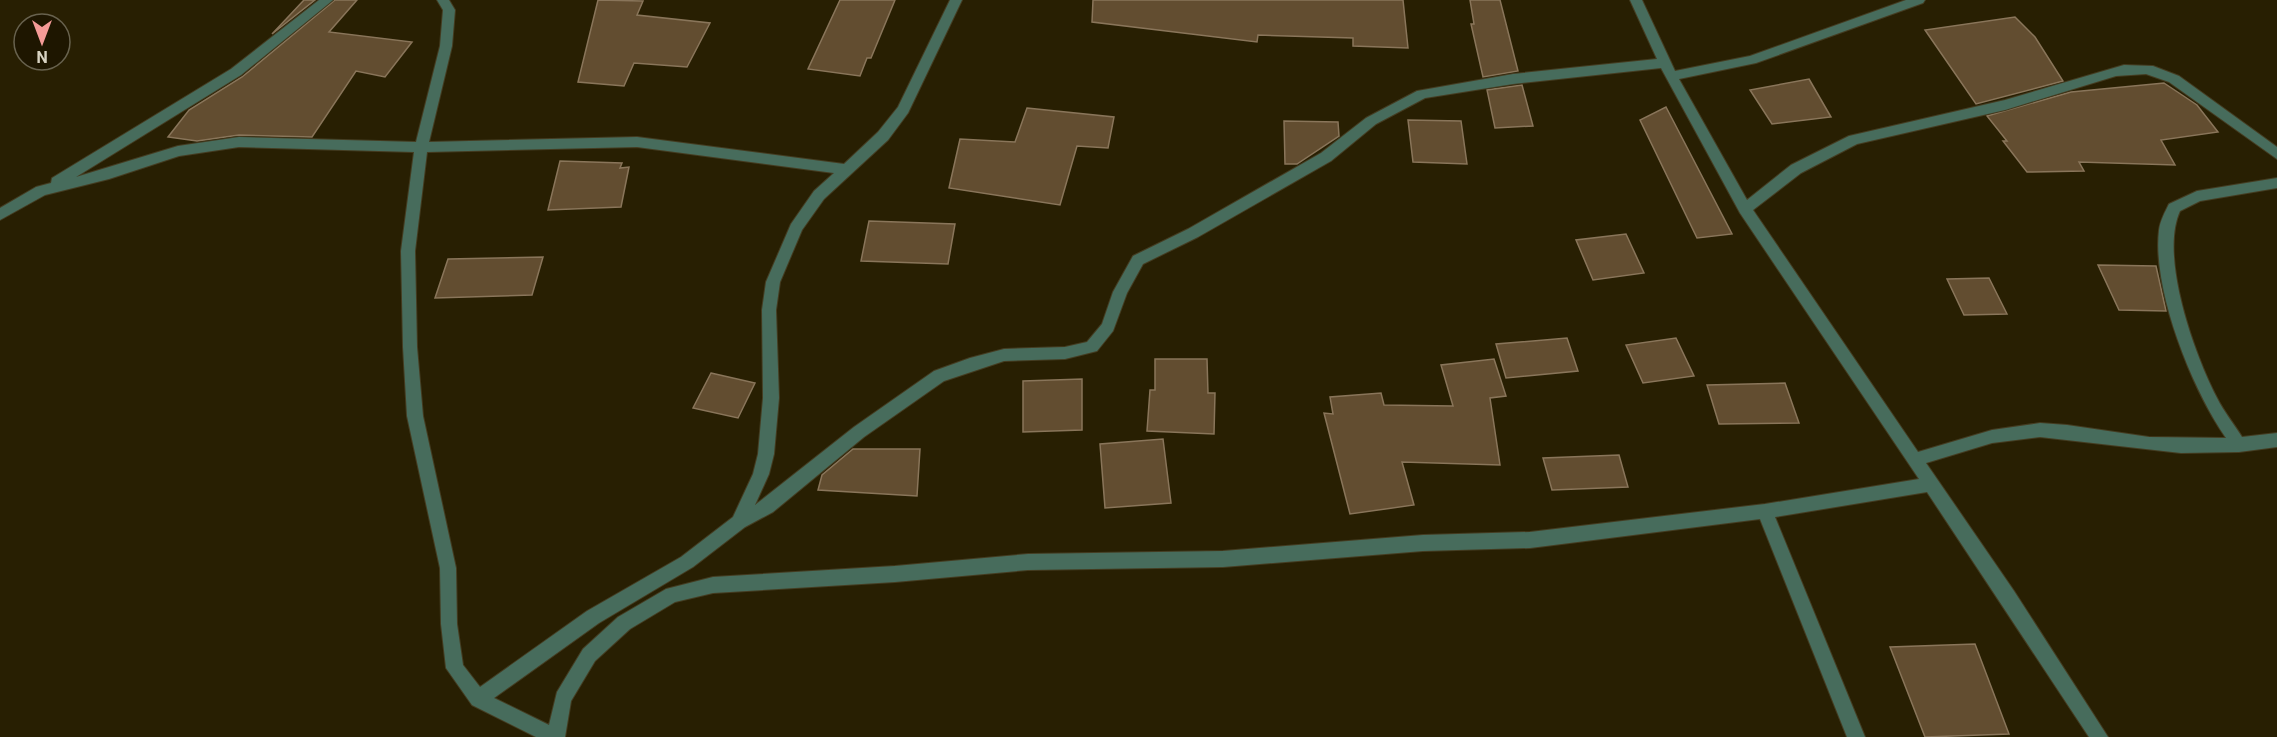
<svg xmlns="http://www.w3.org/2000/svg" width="2277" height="737" viewBox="0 0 2277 737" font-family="Roboto,sans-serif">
	<rect width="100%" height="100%" fill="#281f02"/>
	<g fill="#624d30" stroke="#89755a" stroke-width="1.5">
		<path d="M304,0H315L272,34Z"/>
		<path d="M335,0H357L329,32L412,42L385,77L356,71L312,137L239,135L197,141L168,137L189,110L242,77Z"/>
		<path d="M598,0L643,1L637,15L710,23L687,67L634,63L624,86L578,82Z"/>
		<path d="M840,0H895L871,58H867L860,76L808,69Z"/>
		<path d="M1093,0H1403L1408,48L1353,46V38L1258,35L1257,42L1092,22Z"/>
		<path d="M1470,0H1500L1518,71L1483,77L1471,24H1474Z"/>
		<path d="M2015,17L2035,37L2063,81L1976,104L1925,30Z"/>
		<path d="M1809,79L1831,117L1772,124L1750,90Z"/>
		<path d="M2164,83L2197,105L2218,132L2161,140L2175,165L2079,162L2084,171L2027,172L2003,141H2007L1987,116L2071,92Z"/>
		<path d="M1522,85L1533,126L1495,128L1487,90Z"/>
		<path d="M1666,107L1732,234L1697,238L1640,120Z"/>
		<path d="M1027,108L1114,117L1108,148L1077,146L1060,205L949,188L960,139L1015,142Z"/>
		<path d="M1408,120L1461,121L1467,164L1413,162Z"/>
		<path d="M1284,121L1338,122L1339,136L1297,164H1285Z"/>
		<path d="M560,161L622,163L620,168L629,167L621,207L548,210Z"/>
		<path d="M869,221L955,224L948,264L861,261Z"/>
		<path d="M1626,234L1644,273L1593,280L1576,240Z"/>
		<path d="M543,257L532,295L435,298L448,259Z"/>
		<path d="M2098,265L2156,266L2166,311L2119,310Z"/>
		<path d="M1989,278L2007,314L1964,315L1947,279Z"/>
		<path d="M1567,338L1578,371L1506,378L1496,344Z"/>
		<path d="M1676,338L1694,376L1643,383L1626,345Z"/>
		<path d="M1155,359H1207L1208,393H1215L1214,434L1147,431L1150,390H1155Z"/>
		<path d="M1494,359L1506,396L1490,398L1500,465L1402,462L1414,505L1350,514L1324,413L1333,414L1330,397L1381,393L1384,405L1453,406L1441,365Z"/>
		<path d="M711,373L755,383L738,418L693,408Z"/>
		<path d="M1082,379V430L1023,432V381Z"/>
		<path d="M1785,383L1799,423L1719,424L1707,385Z"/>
		<path d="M1163,439L1171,503L1105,508L1100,444Z"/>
		<path d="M853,449H920L917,496L818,490L822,475Z"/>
		<path d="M1619,455L1628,487L1552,490L1543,458Z"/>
		<path d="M1975,644L2009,734L1925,737L1890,647Z"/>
	</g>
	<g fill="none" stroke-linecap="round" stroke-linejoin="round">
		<g stroke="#443c21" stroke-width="2">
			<path id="minor" d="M319,0H333L241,75L76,177L178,146L239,137L416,142L440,46L443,10L437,0H449L455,10L452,46L429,142L637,137L844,164L878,132L898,107L950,0H962L908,113L888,140L824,199L802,230L780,282L776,310L779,398L774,454L769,474L755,505L854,427L934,371L970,358L1004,349L1065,347L1087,342L1102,324L1113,292L1133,256L1188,229L1321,153L1366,118L1417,91L1513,74L1657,59L1630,0H1642L1675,71L1750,56L1906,0H1925L1923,3L1756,63L1679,79L1747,200L1791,165L1849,136L2005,100L2124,65L2153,66L2179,76L2277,147V159L2169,82L2146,74L2116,76L2005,110L1857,144L1801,173L1753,210L1918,452L1992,430L2040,423L2067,425L2149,437L2226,438C2192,389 2152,290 2159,230C2160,221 2165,212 2169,204L2197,191L2277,178V188L2200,201L2180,211C2159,257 2195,356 2217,398C2224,412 2234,424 2242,437L2277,433V447L2239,452L2181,453L2040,437L1992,443L1926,463L2014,591L2108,737H2089L1927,492L1775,517L1865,737H1847L1760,519L1530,548L1423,551L1223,567L1028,570L895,582L713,593L675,602L630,629L595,661L571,701L565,737H536L472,705L446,668L441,624L440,568L407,416L403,347L401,251L414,152L239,147L179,156L109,179L45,195L0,220V208L36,187L51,183L52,178L231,69ZM1661,68L1740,213L1919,479L1765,504L1530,532L1423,535L1223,551L1028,554L895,566L713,577L666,589L618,617L583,649L557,692L549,725L494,698L599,623L693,567L745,527L773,512L864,437L944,381L1004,361L1065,359L1097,351L1113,331L1127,293L1143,264L1198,237L1331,161L1376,124L1425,98L1513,84ZM637,147L834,173L814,191L791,224L766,282L762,310L763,398L758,454L753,474L733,517L681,557L587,611L480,687L463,665L457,624L456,568L423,416L417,347L415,251L427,152Z"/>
		</g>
		<use href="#minor" fill="#476c5c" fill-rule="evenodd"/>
	</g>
	<g transform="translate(42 42) rotate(180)"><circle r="28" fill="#1e1600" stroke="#68624e" stroke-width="1.5"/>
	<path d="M0-4.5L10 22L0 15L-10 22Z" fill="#f59b97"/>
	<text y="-9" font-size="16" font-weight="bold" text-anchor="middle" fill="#d8d3c2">N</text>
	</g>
</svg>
